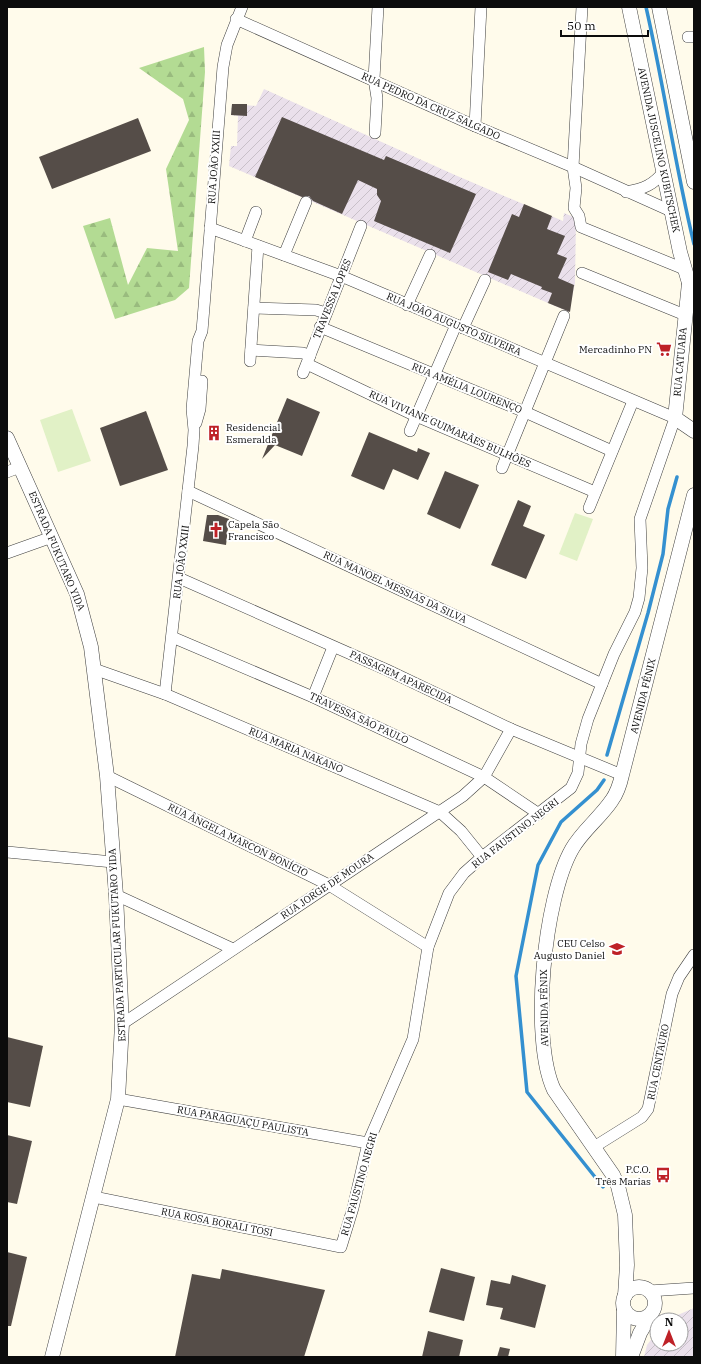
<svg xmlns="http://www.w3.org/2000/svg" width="701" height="1364" viewBox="0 0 701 1364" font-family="'IBM Plex Serif',serif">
	<defs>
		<pattern id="industrial-furrows" width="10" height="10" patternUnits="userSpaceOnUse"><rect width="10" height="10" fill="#eae0eb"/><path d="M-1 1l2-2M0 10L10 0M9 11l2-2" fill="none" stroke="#c8bfc8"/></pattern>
		<pattern id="forest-firs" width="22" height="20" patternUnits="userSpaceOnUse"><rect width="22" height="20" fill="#b3db93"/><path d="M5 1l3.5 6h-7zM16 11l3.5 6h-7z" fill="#99bb7e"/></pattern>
	</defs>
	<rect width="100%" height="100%" fill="#fffbeb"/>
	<g fill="url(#industrial-furrows)">
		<path d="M264,89L455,175L563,221L564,213L576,218L575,283L569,312L229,166L231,146H237L238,116L231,115L232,104L256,106Z"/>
		<path d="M694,1308V1357H644L647,1345L657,1332V1344H681V1320H666Z"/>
	</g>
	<path fill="url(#forest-firs)" d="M204,47L205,72L189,288L175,300L115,319L83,226L110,218L128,285L147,248L178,251L166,169L189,120L183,99L139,68Z"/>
	<g fill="#e1f1c6">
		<path d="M72,409L91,461L58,472L40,420Z"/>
		<path d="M575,513L593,519L577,561L559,554Z"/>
	</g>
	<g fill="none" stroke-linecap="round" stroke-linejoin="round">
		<g stroke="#3490d0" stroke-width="3.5">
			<path d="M646,7C664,86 675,166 694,244"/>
			<path d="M607,755L648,613L663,554L668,509L677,477"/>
			<path d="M603,1187L527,1092L516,976L538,865L561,822L597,790L604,780"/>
		</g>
	</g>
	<g fill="#554d48">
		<path d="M232,104H247V116L231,115Z"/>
		<path d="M282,117L384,160L386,156L476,194L450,253L374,221L381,201L377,195V189L358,180L342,214L313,201L309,196L302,197L255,177Z"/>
		<path d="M138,118L151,151L52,189L39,157Z"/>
		<path d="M524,204L552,216L547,229L565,236L557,254L567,258L558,278L574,285L570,312L548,303L552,293L541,289L542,287L511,274L508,280L488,272L512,214L519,217Z"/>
		<path d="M287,398L320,412L302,456L275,445L262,459Z"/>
		<path d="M146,411L168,470L120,486L100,428Z"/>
		<path d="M369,432L417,452L418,448L430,453L418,480L393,469L384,490L351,476Z"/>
		<path d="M445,471L479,485L460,529L427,514Z"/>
		<path d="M518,500L531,506L523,526L545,535L526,579L491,565Z"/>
		<path d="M207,515H218L229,519L226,545L203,541Z"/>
		<path d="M7,1037L43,1046L30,1107L7,1102Z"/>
		<path d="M7,1135L32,1141L17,1204L7,1202Z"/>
		<path d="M7,1252L27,1257L11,1326H7Z"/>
		<path d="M441,1268L475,1277L464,1321L429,1312Z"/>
		<path d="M222,1269L325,1290L304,1357H175L192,1274L220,1279Z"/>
		<path d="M512,1275L546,1285L535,1328L500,1319L503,1308L486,1305L491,1280L510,1284Z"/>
		<path d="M428,1331L463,1340L459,1357H422Z"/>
		<path d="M500,1347L510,1349L508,1357H497Z"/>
	</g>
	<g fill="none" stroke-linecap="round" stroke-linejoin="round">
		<g stroke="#3f3f3f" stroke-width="12">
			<g id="minor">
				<path d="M582,7L573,167L576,188L574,208L579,216L581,227L684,269"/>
				<path d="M236,19L475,126L573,167L671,211"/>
				<path d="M688,37H694"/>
				<path d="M475,126L481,7"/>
				<path d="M375,133L377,98L374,79L378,7"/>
				<path d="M626,192C643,189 654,185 664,171"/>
				<path d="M245,241L256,212"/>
				<path d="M284,255L306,202"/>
				<path d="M582,273L685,315"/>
				<path d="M407,305L430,255"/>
				<path d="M254,308L316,310L326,313"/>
				<path d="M320,327L525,412L612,451"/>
				<path d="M463,328L485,280"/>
				<path d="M251,350L303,353L310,356"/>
				<path d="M250,361L258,246"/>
				<path d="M307,364L416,416L595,492"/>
				<path d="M303,373L361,226"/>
				<path d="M196,423L200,409L202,381"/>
				<path d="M410,431L456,325"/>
				<path d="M502,468L564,316"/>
				<path d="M7,472L20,467"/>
				<path d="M188,491L602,684"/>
				<path d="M589,508L633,401"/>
				<path d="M7,553L52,537"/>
				<path d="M179,578L387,670L511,729L622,775"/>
				<path d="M172,637L313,697L484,777L539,814"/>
				<path d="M94,669L165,694L440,812L461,831L482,857"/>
				<path d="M165,694L193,446L194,430L192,409L198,341L202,331L204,307L223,67L227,45L242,7"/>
				<path d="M313,697L333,647"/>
				<path d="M107,776L329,885L428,947"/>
				<path d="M7,852L113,862"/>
				<path d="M116,895L233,949"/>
				<path d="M122,1024L463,796L484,777L511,729"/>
				<path d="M118,1099L368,1143"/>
				<path d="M594,1147L642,1117L648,1109L672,994L679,977L694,955"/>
				<path d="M94,1197L341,1247L353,1208L368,1143L413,1039L428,947L449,893L464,873L482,857L571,788L578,773L581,744L588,719L614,654L635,612L639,598L642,568L640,519L675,418L341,276L210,228"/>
				<path d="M649,1291L694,1288"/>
			</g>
		</g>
		<g stroke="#3f3f3f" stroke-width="15">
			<g id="tertiary">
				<path d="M629,7L680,252L689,283L694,291"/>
				<path d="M659,7L694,182"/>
				<path d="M689,283L675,418L694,431"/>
				<path d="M7,438L77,594L91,647L107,776L116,895L122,1024L118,1099L52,1357"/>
				<circle cx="639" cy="1303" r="16"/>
				<path d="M625,1296L627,1265L625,1215L618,1186L613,1175L554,1090C530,1039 544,898 572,849C582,831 600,818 612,800C617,793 620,784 622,775L694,495"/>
				<path d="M623,1357L624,1309"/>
				<path d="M631,1357L640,1333L650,1316"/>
			</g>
		</g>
		<use href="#minor" stroke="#fff" stroke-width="11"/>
		<use href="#tertiary" stroke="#fff" stroke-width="14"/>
	</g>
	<defs>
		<g id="supermarket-bare" transform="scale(1.2)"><path d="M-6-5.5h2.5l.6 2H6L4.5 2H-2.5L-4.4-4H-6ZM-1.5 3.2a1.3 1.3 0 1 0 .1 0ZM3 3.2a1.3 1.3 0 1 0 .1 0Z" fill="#be2127" stroke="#fff" stroke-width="2.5" paint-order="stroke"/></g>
		<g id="building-bare" transform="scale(1.2)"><path d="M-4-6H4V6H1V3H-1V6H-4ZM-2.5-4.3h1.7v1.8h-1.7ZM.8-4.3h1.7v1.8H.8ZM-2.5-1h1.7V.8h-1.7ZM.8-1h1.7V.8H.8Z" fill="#be2127" stroke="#fff" stroke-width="2.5" paint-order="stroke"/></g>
		<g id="church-bare" transform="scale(1.2)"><path d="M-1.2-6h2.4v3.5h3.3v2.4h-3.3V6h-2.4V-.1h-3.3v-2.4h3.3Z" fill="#be2127" stroke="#fff" stroke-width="2.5" paint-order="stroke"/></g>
		<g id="school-bare" transform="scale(1.2)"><path d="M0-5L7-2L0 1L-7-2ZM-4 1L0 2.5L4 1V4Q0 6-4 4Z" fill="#be2127" stroke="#fff" stroke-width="2.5" paint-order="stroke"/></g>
		<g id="bus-bare" transform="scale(1.2)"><path d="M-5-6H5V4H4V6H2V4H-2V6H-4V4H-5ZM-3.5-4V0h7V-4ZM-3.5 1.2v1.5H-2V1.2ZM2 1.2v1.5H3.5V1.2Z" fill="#be2127" stroke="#fff" stroke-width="2.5" paint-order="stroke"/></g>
	</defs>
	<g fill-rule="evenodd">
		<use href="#supermarket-bare" x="664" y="349"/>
		<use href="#building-bare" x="214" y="433"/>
		<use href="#church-bare" x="216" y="530"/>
		<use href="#school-bare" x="617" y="949"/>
		<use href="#bus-bare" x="663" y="1175"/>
	</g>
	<g text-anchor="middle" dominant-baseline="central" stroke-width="4" stroke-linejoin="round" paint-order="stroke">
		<g font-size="10" fill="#0c0c0c" stroke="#fff">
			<text transform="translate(431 106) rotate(24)">RUA PEDRO DA CRUZ SALGADO</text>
			<text transform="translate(659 150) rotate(78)">AVENIDA JUSCELINO KUBITSCHEK</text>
			<text transform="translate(214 167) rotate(-86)">RUA JOÃO XXIII</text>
			<text transform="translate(332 299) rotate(-68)">TRAVESSA LOPES</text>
			<text transform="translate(454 324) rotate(23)">RUA JOÃO AUGUSTO SILVEIRA</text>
			<text transform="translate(680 362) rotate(-85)">RUA CATUABA</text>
			<text transform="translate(467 388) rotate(22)">RUA AMÉLIA LOURENÇO</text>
			<text transform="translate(450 429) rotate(24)">RUA VIVIANE GUIMARÃES BULHÕES</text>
			<text transform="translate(57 551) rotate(67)">ESTRADA FUKUTARO YIDA</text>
			<text transform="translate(181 562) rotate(-83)">RUA JOÃO XXIII</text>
			<text transform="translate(395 587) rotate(25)">RUA MANOEL MESSIAS DA SILVA</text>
			<text transform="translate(401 677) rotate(25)">PASSAGEM APARECIDA</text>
			<text transform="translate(643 696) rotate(-76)">AVENIDA FÊNIX</text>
			<text transform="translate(359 718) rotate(25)">TRAVESSA SÃO PAULO</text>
			<text transform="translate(296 750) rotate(23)">RUA MARIA NAKANO</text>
			<text transform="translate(515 833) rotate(-38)">RUA FAUSTINO NEGRI</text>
			<text transform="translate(238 840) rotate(26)">RUA ÂNGELA MARCON BONÍCIO</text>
			<text transform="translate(327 886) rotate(-34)">RUA JORGE DE MOURA</text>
			<text transform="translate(117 945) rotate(-93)">ESTRADA PARTICULAR FUKUTARO YIDA</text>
			<text transform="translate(544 1008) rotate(-91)">AVENIDA FÊNIX</text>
			<text transform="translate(658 1062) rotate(-79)">RUA CENTAURO</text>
			<text transform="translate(243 1121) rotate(10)">RUA PARAGUAÇU PAULISTA</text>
			<text transform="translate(359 1184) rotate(-74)">RUA FAUSTINO NEGRI</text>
			<text transform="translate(217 1222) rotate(11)">RUA ROSA BORALI TOSI</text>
		</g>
		<g font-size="10" fill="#0c0c0c" stroke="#fff" text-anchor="end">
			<text x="652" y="349">Mercadinho PN</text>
			<text x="226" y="427" text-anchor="start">Residencial<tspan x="226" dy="12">Esmeralda</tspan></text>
			<text x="228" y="524" text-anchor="start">Capela São<tspan x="228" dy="12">Francisco</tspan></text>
			<text x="605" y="943">CEU Celso<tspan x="605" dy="12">Augusto Daniel</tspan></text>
			<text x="651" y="1169">P.C.O.<tspan x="651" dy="12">Três Marias</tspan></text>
		</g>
	</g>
	<rect width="701" height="1364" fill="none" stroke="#0c0c0c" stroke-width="16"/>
	<g transform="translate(669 1332)"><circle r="19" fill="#ffffff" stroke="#9e9e9e"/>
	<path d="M0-3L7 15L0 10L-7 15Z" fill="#be2127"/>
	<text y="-6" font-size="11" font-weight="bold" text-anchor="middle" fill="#0c0c0c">N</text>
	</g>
	<path d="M561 30v6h87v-6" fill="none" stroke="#0c0c0c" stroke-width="2"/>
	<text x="567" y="30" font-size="12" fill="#0c0c0c" stroke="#ffffff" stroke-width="3" paint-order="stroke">50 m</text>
</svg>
